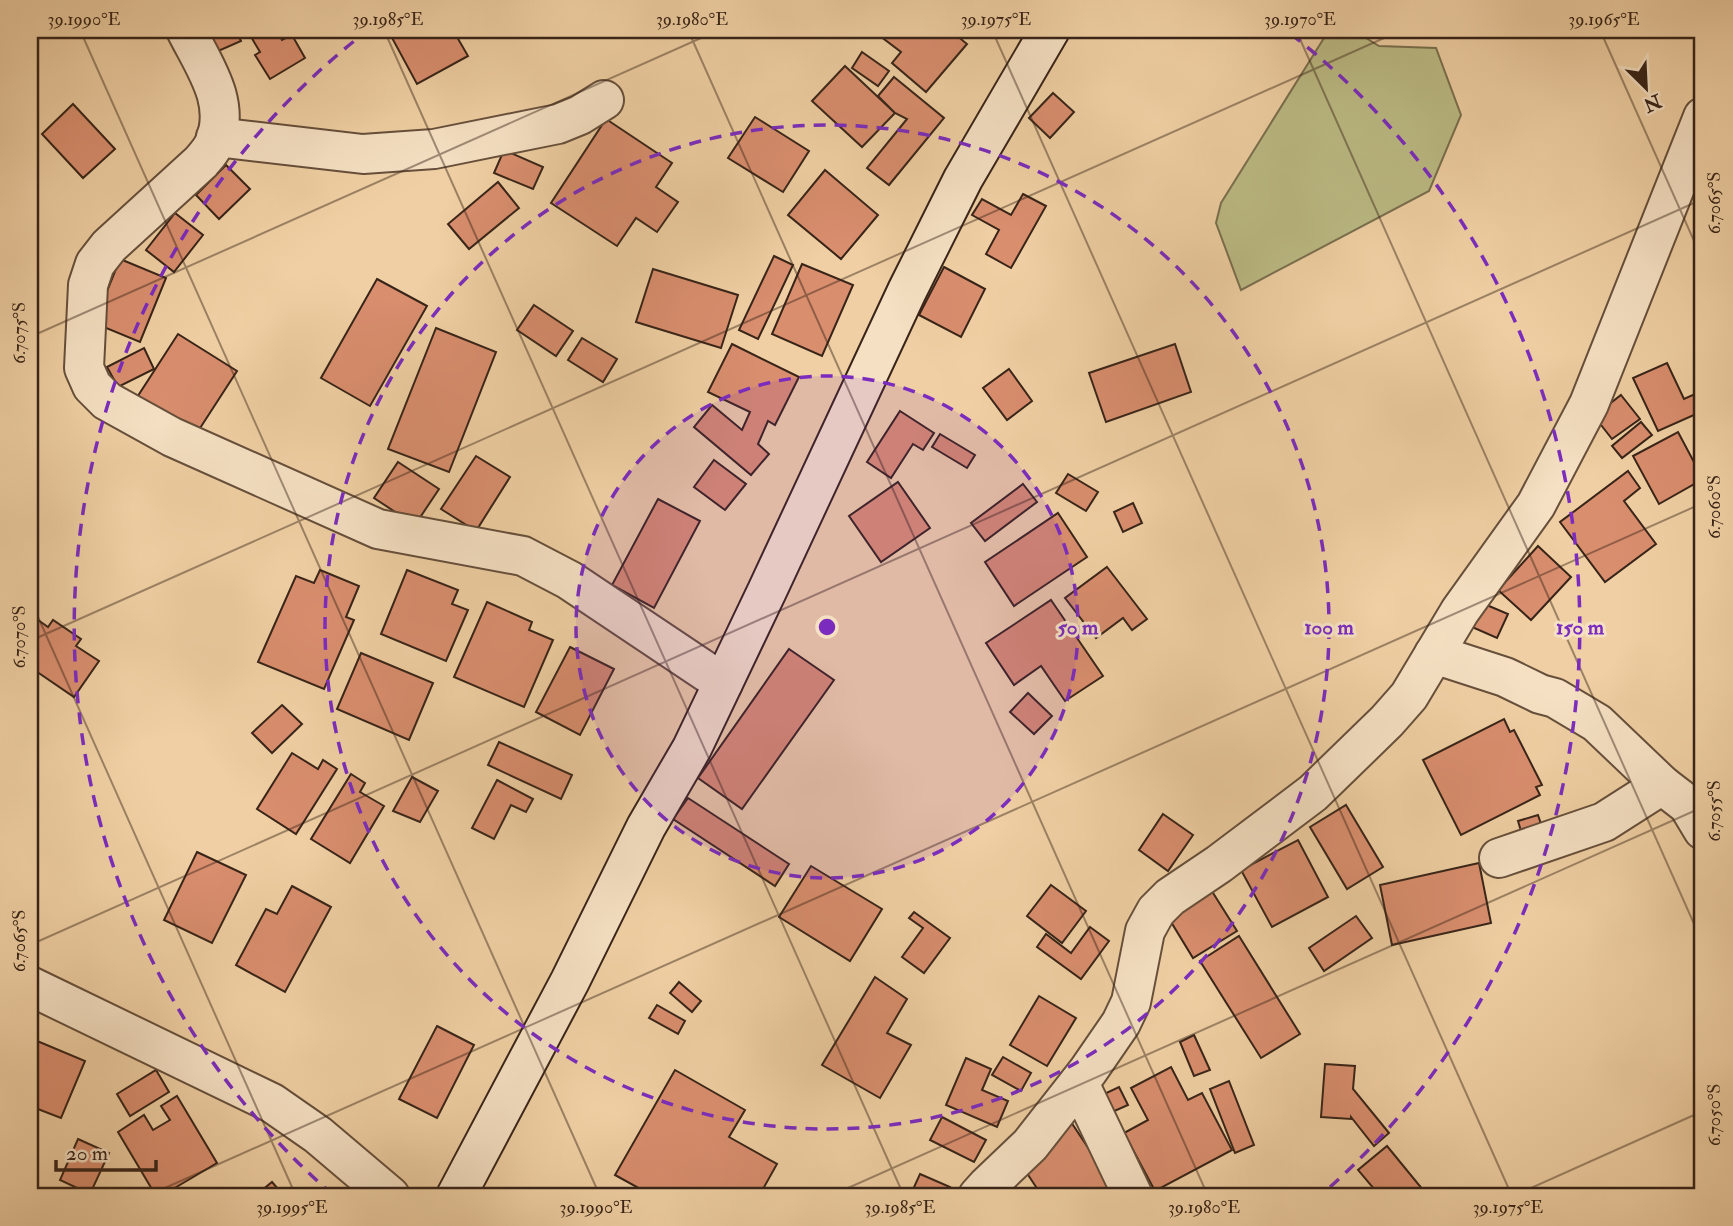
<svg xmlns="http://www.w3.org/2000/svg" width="1733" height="1226" viewBox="0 0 1733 1226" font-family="'IM FELL Double Pica',serif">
	<rect width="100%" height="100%" fill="#efcfa3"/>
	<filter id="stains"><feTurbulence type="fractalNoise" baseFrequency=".00286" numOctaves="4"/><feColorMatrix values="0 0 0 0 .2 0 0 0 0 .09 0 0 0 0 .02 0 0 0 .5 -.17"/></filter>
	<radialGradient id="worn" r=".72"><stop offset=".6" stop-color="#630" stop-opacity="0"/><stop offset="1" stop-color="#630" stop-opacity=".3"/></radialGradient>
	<path fill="#bbba84" stroke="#7a6f4e" stroke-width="2" d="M1329,30H1353L1379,46L1436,48L1461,115L1429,191L1241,290L1216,223L1221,203Z"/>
	<g fill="#d98e6e" stroke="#382418" stroke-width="2">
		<path d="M206,30H236L241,41L216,52Z"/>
		<path d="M247,30H277L282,40L292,35L305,58L270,79L255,55L260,52Z"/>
		<path d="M402,30H453L468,56L417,84L391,36Z"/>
		<path d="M872,30H950L967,44L926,92L892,63L901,52Z"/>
		<path d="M862,52L889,71L878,86L852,68Z"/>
		<path d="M845,66L895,113L862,147L812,101Z"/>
		<path d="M894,77L944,118L889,185L867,168L907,119L895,113L878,96Z"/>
		<path d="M1053,93L1074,112L1050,138L1029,118Z"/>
		<path d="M73,104L115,149L83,178L42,134Z"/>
		<path d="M755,117L809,151L783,192L728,158Z"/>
		<path d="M606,119L672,163L656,187L678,202L657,232L636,218L617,246L551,203Z"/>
		<path d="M504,150L543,167L533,189L494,173Z"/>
		<path d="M226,165L250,189L219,219L196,195Z"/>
		<path d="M825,170L878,215L841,259L788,215Z"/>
		<path d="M498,182L519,208L469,249L448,224Z"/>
		<path d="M1023,194L1046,206L1011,268L986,254L999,230L972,215L982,199L1011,215Z"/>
		<path d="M175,213L203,235L174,272L146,250Z"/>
		<path d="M774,256L793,265L758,339L739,330Z"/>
		<path d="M120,259L166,278L140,342L94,323Z"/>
		<path d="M802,264L853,285L822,356L772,334Z"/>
		<path d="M944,267L985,289L961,337L919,315Z"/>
		<path d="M653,269L738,295L721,348L636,322Z"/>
		<path d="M377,279L427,306L370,406L321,378Z"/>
		<path d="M534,305L573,331L556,356L517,330Z"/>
		<path d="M436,328L496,352L449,472L388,449Z"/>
		<path d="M178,334L237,371L193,439L134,402Z"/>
		<path d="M582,338L617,359L603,382L568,360Z"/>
		<path d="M732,344L799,377L775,425L768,421L758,444L769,454L751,475L694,427L712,405L742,430L750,412L708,392Z"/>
		<path d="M1175,344L1191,392L1106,422L1089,373Z"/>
		<path d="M144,348L154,369L118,387L107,367Z"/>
		<path d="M1667,363L1684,399L1695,394L1703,411L1658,431L1633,378Z"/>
		<path d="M1009,369L1032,401L1007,420L983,388Z"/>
		<path d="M1621,395L1640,419L1612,439L1594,416Z"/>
		<path d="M900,411L934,433L923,450L913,444L891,478L867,462Z"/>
		<path d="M1641,422L1652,435L1622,458L1612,446Z"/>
		<path d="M1678,432L1703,479L1659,504L1633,456Z"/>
		<path d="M940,434L975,455L967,468L932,447Z"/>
		<path d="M476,456L510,477L476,531L441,509Z"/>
		<path d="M714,460L746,484L725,510L694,487Z"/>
		<path d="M398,462L439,489L415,525L374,498Z"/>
		<path d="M1628,471L1640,488L1624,501L1656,544L1605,582L1560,522Z"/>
		<path d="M1068,474L1098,492L1086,511L1056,493Z"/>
		<path d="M898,482L930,528L881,562L849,516Z"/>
		<path d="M1023,484L1037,502L985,541L971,523Z"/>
		<path d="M658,499L700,521L654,608L612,585Z"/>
		<path d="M1133,503L1142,523L1123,532L1114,512Z"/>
		<path d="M1058,513L1087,557L1014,606L985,562Z"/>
		<path d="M1538,546L1571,577L1531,620L1498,590Z"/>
		<path d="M1107,567L1147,619L1132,630L1123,618L1096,638L1065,598Z"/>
		<path d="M320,570L359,586L346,617L354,620L324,689L258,662L296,576L314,583Z"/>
		<path d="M407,570L458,590L452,604L468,610L446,661L381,634Z"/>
		<path d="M1051,600L1103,676L1065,701L1041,666L1014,685L986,643Z"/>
		<path d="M487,602L532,622L529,630L553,640L524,707L454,677Z"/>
		<path d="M1482,603L1508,614L1497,638L1472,627Z"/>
		<path d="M31,615L48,627L53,620L81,639L76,646L99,661L74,697L30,667V617Z"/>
		<path d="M570,647L614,669L580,735L536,712Z"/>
		<path d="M789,649L834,680L742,809L698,778Z"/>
		<path d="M361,653L433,683L409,740L337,709Z"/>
		<path d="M1028,693L1052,716L1034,734L1010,712Z"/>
		<path d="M282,705L302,724L272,753L252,733Z"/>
		<path d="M1504,719L1510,732L1514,730L1542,785L1536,787L1540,795L1461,835L1423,760Z"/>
		<path d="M499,742L572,775L561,799L488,765Z"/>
		<path d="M292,753L318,769L323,760L337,769L296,834L257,809Z"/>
		<path d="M351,774L365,783L360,792L384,806L350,863L311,839Z"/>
		<path d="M412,777L438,791L420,822L393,811Z"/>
		<path d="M497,780L533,799L526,812L511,805L494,839L472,828Z"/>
		<path d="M688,798L789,864L775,886L673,819Z"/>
		<path d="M1346,805L1383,867L1347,889L1310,827Z"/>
		<path d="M1163,814L1193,835L1168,871L1139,850Z"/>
		<path d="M1538,815L1541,824L1521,831L1518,821Z"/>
		<path d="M1298,840L1328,897L1272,927L1241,870Z"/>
		<path d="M197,852L246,875L212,943L164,920Z"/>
		<path d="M1479,863L1491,923L1392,945L1380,885Z"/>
		<path d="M811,866L882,909L850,961L779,917Z"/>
		<path d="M1051,885L1086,911L1062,943L1027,916Z"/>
		<path d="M1208,885L1237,931L1193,958L1165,912Z"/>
		<path d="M292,886L331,907L285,992L236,965L266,909L277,914Z"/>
		<path d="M914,912L950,938L924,973L902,957L923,928L909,918Z"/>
		<path d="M1356,916L1372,938L1324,971L1309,948Z"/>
		<path d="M1090,927L1109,941L1081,979L1037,947L1046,934L1071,953Z"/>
		<path d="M1239,936L1300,1034L1261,1058L1200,961Z"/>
		<path d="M875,977L907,999L887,1033L911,1045L880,1098L822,1065Z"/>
		<path d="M679,982L701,1001L692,1012L670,993Z"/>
		<path d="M1039,996L1076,1018L1047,1066L1010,1045Z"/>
		<path d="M657,1005L685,1021L678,1034L649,1018Z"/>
		<path d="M437,1026L474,1045L437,1118L399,1099Z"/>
		<path d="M1194,1035L1210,1070L1194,1076L1180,1042Z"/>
		<path d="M30,1038L85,1061L61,1118L30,1106Z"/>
		<path d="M1003,1057L1031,1073L1021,1091L992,1075Z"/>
		<path d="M966,1058L991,1069L982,1090L1008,1101L997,1127L946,1105Z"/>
		<path d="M1325,1064L1355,1066L1353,1089L1389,1133L1374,1146L1351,1117V1119L1321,1117Z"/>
		<path d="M1171,1067L1188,1100L1202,1093L1232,1150L1155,1191L1124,1133L1148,1120L1131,1088Z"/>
		<path d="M156,1070L169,1092L130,1116L117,1094Z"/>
		<path d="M675,1070L745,1110L729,1137L777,1164L759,1196H653L615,1175Z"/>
		<path d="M1229,1081L1254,1145L1235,1153L1210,1089Z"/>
		<path d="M1119,1087L1128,1105L1110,1113L1102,1095Z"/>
		<path d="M177,1096L217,1163L161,1196H156L118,1132L144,1115L153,1130L170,1120L161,1106Z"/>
		<path d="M942,1117L986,1140L974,1162L930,1140Z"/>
		<path d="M1071,1122L1116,1190L1107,1196H1042L1017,1158Z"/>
		<path d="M78,1139L109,1153L90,1194L60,1180Z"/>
		<path d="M1387,1146L1428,1196H1380L1358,1170Z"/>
		<path d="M920,1174L950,1187L946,1196H910Z"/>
		<path d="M272,1182L284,1196H255Z"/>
	</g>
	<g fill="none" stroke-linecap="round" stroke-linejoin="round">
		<g stroke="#664f3b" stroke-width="42">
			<g id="street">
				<path d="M186,30C204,66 232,103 214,144C211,151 206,156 201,162L109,246L95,264L88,285L84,368L92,386L107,401L172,437L378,529L523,556L569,580L723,683"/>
				<path d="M216,137L363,154L434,149L558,124L580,115L604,100"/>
				<path d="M1434,654L1505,677L1540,694L1555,698L1597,723L1662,785L1688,805L1703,830"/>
				<path d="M1499,858L1604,822L1662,785"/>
				<path d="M30,986L272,1103L318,1135L390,1196"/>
				<path d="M1079,1083L1133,1196"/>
				<path d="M978,1196L987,1186L1030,1145L1088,1071L1121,1023L1131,1002L1145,931L1156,911L1170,897L1219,864L1313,793L1387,721L1409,696L1460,611L1536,505L1589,404L1703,117"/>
			</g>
		</g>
		<g stroke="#382418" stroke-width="42">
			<path id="secondary" d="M456,1196L570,981L646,827L692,748L767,591L907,291L963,179L1050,30"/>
		</g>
		<use href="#street" stroke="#f5e0c3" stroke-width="38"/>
		<use href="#secondary" stroke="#f5e0c3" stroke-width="38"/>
	</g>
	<path fill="none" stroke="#382418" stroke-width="2" stroke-opacity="0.45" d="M80,30L600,1196M384,30L904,1196M688,30L1208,1196M992,30L1512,1196M1296,30L1703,944M1600,30L1703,261M30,33L36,30M30,337L719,30M30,599L296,1196M30,641L1402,30M30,945L1703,199M147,1196L1703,503M830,1196L1703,807M1513,1196L1703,1111"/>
	<circle cx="827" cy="627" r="251" fill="#7b2cbf" fill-opacity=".12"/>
	<g fill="none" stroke="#7b2cbf" stroke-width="3.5" stroke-dasharray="12 9">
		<circle cx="827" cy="627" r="251"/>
		<circle cx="827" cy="627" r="502"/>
		<path d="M333 1195A753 753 0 0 1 363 34M1291 34A753 753 0 0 1 1321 1195"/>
	</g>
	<circle cx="827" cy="627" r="10" fill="#7b2cbf" stroke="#f5e0c3" stroke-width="3.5"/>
	<g font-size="21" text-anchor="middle" font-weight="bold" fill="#7b2cbf" stroke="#f5e0c3" stroke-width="6" stroke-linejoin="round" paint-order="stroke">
		<text x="1078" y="634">50 m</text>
		<text x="1329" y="634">100 m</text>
		<text x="1580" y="634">150 m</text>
	</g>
	<rect width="1733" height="1226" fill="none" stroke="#efcfa3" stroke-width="77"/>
	<g transform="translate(1646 88) rotate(156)" stroke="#f5e0c3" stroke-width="5" paint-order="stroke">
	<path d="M0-5L12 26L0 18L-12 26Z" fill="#382418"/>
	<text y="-10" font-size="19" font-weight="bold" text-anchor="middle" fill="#382418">N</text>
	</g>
	<path d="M56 1160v10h100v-10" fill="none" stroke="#382418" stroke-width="3.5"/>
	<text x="66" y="1160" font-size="21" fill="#382418" stroke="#f5e0c3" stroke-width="5" paint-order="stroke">20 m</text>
	<rect x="38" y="38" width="1656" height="1150" fill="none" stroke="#382418" stroke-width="2.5"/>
	<g font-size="18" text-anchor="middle" fill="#382418">
		<text x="84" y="25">39.1990°E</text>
		<text x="388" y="25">39.1985°E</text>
		<text x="692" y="25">39.1980°E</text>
		<text x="996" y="25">39.1975°E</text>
		<text x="1300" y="25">39.1970°E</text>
		<text x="1604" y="25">39.1965°E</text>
		<text transform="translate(1714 203) rotate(-90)" y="6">6.7065°S</text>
		<text transform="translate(19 333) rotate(-90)" y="6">6.7075°S</text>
		<text transform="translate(1714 507) rotate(-90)" y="6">6.7060°S</text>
		<text transform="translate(19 637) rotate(-90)" y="6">6.7070°S</text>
		<text transform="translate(1714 811) rotate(-90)" y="6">6.7055°S</text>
		<text transform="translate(19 941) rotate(-90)" y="6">6.7065°S</text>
		<text transform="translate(1714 1115) rotate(-90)" y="6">6.7050°S</text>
		<text x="292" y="1213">39.1995°E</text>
		<text x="596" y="1213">39.1990°E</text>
		<text x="900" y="1213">39.1985°E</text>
		<text x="1204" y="1213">39.1980°E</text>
		<text x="1508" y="1213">39.1975°E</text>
	</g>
	<rect width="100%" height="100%" filter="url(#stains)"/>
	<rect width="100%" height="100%" fill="url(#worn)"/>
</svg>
